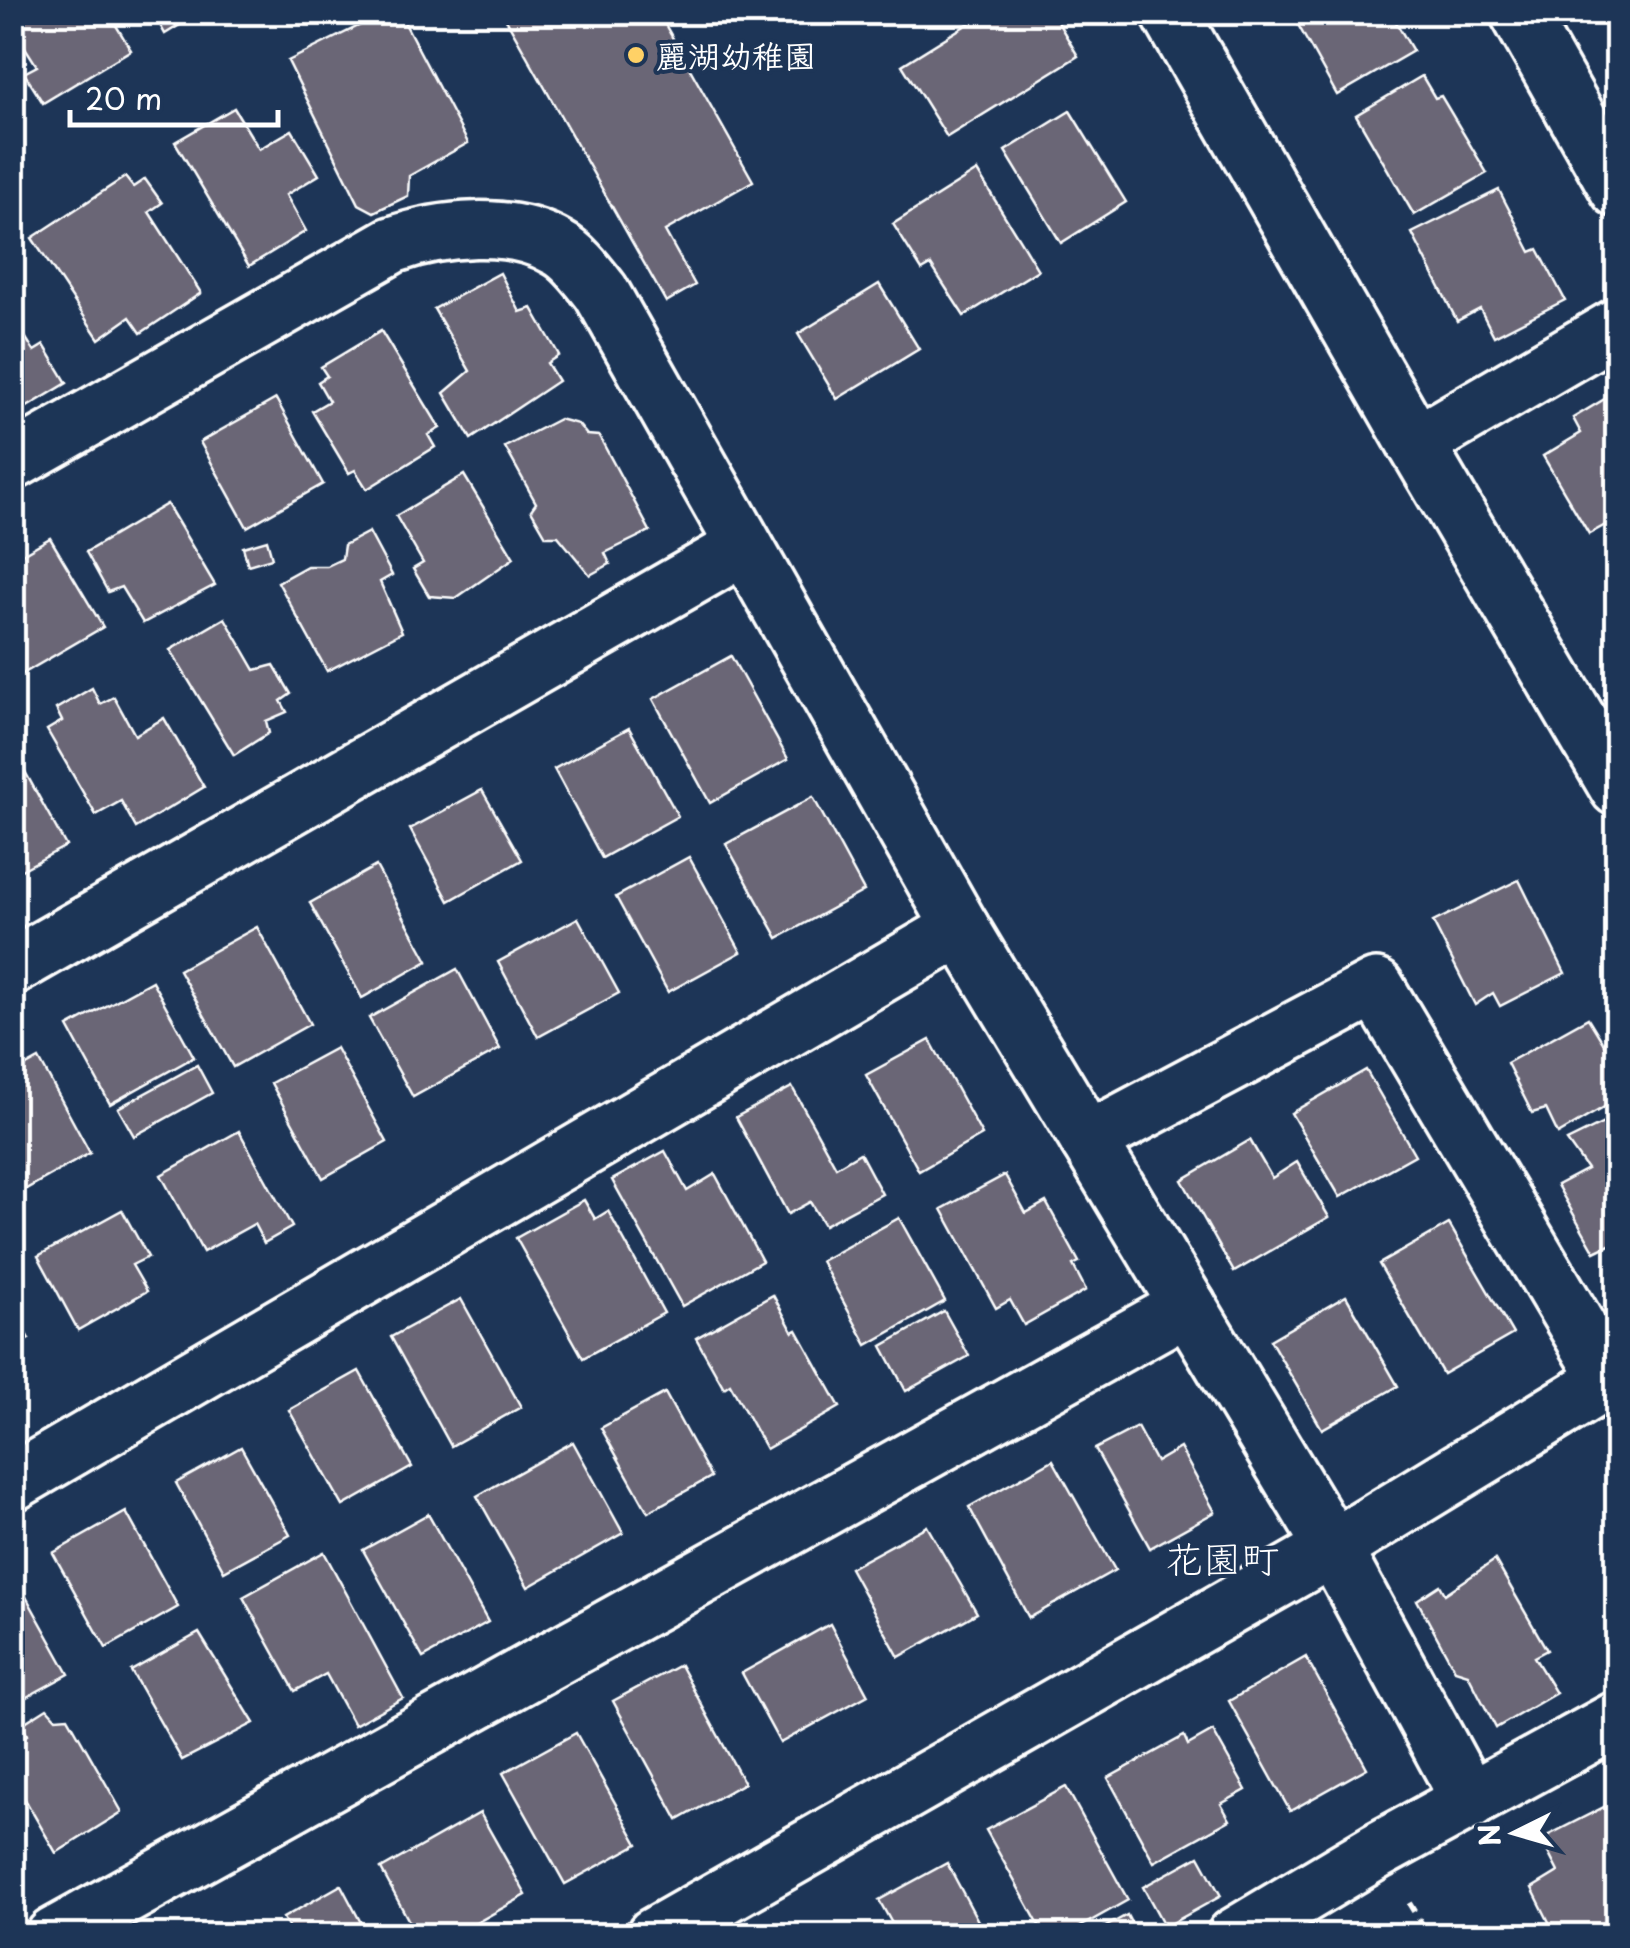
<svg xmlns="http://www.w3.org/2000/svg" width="1630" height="1948" viewBox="0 0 1630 1948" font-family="'Playpen Sans','Klee One',sans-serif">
	<rect width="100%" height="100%" fill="#1d3557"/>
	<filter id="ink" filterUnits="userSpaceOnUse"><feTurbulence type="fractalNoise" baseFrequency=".01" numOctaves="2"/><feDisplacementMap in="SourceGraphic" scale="20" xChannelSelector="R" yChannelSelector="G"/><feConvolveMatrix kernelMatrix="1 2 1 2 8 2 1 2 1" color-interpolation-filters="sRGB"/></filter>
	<g filter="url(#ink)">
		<g fill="#6a6676" stroke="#fff" stroke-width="2.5">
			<path d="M12,12H62L65,16L71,12H108L131,50L43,103L24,73L37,66L12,27Z"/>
			<path d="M153,12H201L165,34Z"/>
			<path d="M387,12H399L468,143L409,176L408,196L374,212L359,204L288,61Z"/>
			<path d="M502,12H658L753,181L665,231L695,285L666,302Z"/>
			<path d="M987,12H1052L1078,56L947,137L902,65Z"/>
			<path d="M1291,12H1390L1413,51L1337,95Z"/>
			<path d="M1422,76L1435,98L1441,96L1487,173L1414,215L1356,115Z"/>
			<path d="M234,108L259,149L292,130L319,175L286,195L306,231L249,266L175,142Z"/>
			<path d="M1070,111L1126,202L1061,243L1005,151Z"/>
			<path d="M977,171L1038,270L964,316L931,265L922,270L893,224Z"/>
			<path d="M125,177L133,187L145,179L162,203L149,212L201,293L141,333L130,317L99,339L32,238Z"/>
			<path d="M1499,190L1531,252L1538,249L1565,300L1494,336L1480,309L1457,321L1412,233Z"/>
			<path d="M500,273L520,312L532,308L559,355L547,363L558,381L471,439L444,393L470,371L434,309Z"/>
			<path d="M879,284L919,349L837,399L798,334Z"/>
			<path d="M12,316L34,351L44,345L67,383L12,416Z"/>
			<path d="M381,331L440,428L428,435L435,447L367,489L355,470L349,473L312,411L329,401L318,382L327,376L321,367Z"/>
			<path d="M1618,391V518L1589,534L1543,456L1581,433L1573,418Z"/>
			<path d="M276,399L323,484L247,527L200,442Z"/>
			<path d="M559,419L578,424L587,435L599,436L650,531L605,553L610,564L590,575L558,536H546L531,510L536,503L505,447Z"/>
			<path d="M464,475L514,558L456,598L429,596L413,569L423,563L396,516Z"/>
			<path d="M167,504L215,585L143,623L121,587L108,592L86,552Z"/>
			<path d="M369,532L392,575L380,582L402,632L327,671L278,582L307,566H327L342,559L344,545Z"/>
			<path d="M50,538L103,627L19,676L12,664V560Z"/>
			<path d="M267,540L272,558L248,565L243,547Z"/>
			<path d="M225,618L255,670L274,665L291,694L281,701L287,712L266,721L269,733L234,755L170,650Z"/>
			<path d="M731,656L788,759L710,803L653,699Z"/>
			<path d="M92,688L100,704L114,697L135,735L164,718L204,787L136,828L121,801L96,815L47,730L62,721L56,709Z"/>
			<path d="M629,728L678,816L602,858L554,769Z"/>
			<path d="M12,748L66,846L12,875Z"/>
			<path d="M482,790L522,860L449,901L410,829Z"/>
			<path d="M813,797L864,891L778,938L726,844Z"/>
			<path d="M689,857L741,952L668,992L616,897Z"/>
			<path d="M376,866L428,961L362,998L310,903Z"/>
			<path d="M1519,880L1565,973L1500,1006L1493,993L1475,1005L1433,922Z"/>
			<path d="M578,918L619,993L538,1037L498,962Z"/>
			<path d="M257,927L310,1024L233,1067L179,970Z"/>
			<path d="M457,969L500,1049L413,1097L369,1018Z"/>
			<path d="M152,981L194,1057L110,1104L68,1027Z"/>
			<path d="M1588,1018L1618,1067V1099L1558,1134L1546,1109L1532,1113L1507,1063Z"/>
			<path d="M930,1040L982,1135L919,1171L866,1075Z"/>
			<path d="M336,1048L387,1142L323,1178L271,1083Z"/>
			<path d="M39,1059L90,1153L17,1194L12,1185V1074Z"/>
			<path d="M197,1065L212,1093L134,1136L118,1108Z"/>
			<path d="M1366,1070L1415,1155L1340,1197L1291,1113Z"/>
			<path d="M792,1087L836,1167L860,1153L882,1194L824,1225L810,1202L788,1214L736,1117Z"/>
			<path d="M1618,1116V1241L1595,1252L1557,1185L1587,1169L1567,1141Z"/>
			<path d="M239,1131L292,1227L264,1243L254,1224L203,1252L161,1175Z"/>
			<path d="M1250,1140L1272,1178L1297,1162L1329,1217L1234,1272L1182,1180Z"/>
			<path d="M665,1151L687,1191L715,1174L762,1261L682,1306L612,1180Z"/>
			<path d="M1005,1175L1026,1213L1046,1202L1079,1262L1073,1265L1086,1290L1024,1325L1010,1300L996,1308L942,1209Z"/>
			<path d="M584,1200L595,1219L608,1211L664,1313L583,1358L516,1238Z"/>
			<path d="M122,1210L148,1257L132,1265L147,1291L78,1330L38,1256Z"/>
			<path d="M899,1218L945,1301L867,1345L821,1261Z"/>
			<path d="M1449,1224L1513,1334L1443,1374L1379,1264Z"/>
			<path d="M773,1295L793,1332L797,1330L840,1407L766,1449L730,1384L724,1388L696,1338Z"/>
			<path d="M1346,1296L1398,1386L1322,1429L1270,1340Z"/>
			<path d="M461,1299L521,1407L451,1446L391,1337Z"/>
			<path d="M12,1309L29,1339L12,1348Z"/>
			<path d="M944,1311L969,1356L906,1391L882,1346Z"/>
			<path d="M359,1371L412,1467L343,1506L289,1410Z"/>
			<path d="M665,1393L711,1477L648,1512L601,1428Z"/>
			<path d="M1137,1427L1156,1462L1180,1448L1215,1512L1150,1548L1095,1449Z"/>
			<path d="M573,1442L623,1533L528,1587L477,1496Z"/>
			<path d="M241,1447L290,1535L224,1571L176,1483Z"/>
			<path d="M1053,1460L1115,1570L1029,1618L969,1507Z"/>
			<path d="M126,1512L178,1607L106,1648L53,1553Z"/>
			<path d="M428,1514L488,1622L423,1658L363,1550Z"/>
			<path d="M927,1526L977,1613L899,1657L850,1568Z"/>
			<path d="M324,1552L403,1698L354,1725L326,1674L295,1691L243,1597Z"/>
			<path d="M1495,1560L1547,1650L1534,1657L1556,1693L1496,1728L1468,1674L1455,1670L1417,1600L1440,1585L1445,1594Z"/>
			<path d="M19,1584L69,1674L12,1705V1588Z"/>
			<path d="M830,1624L868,1695L780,1743L742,1673Z"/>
			<path d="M199,1633L254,1723L182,1760L131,1671Z"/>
			<path d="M1306,1657L1367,1768L1290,1811L1229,1701Z"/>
			<path d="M680,1665L744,1783L678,1820L613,1701Z"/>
			<path d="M47,1708L56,1718L68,1717L122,1812L56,1853L12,1777V1743L27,1735L22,1724Z"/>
			<path d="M1213,1731L1246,1790L1221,1804L1230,1820L1154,1862L1108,1778L1184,1736L1188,1745Z"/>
			<path d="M576,1733L638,1844L565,1884L503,1773Z"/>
			<path d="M1066,1787L1128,1900L1064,1936H1045L986,1830Z"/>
			<path d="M1610,1804L1618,1820V1936H1556L1532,1888L1558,1872L1541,1839Z"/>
			<path d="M480,1813L526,1895L453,1936H417L381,1869Z"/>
			<path d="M1199,1856L1221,1896L1165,1927L1143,1887Z"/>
			<path d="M947,1863L986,1936H899L879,1900Z"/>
			<path d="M341,1885L368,1936H293L283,1918Z"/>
			<path d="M1127,1915L1138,1936H1089Z"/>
		</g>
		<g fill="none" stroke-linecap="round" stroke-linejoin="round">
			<g stroke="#fff" stroke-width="62">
				<g id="minor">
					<path d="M1169,12L1416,444L1618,788"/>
					<path d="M1518,12L1618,189"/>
					<path d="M1416,444L1618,326"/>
					<path d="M12,462L392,245C440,228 511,220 558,248C575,257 589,277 601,292L961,928L1333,1548L1470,1801"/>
					<path d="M12,967L744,547"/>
					<path d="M1088,1140L1376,987L1609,1380"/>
					<path d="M12,1483L961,928"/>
					<path d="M54,1936L1188,1306"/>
					<path d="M654,1936L1333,1548L1618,1374"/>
					<path d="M1235,1936L1377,1851L1618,1719"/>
				</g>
			</g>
			<path stroke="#fff" stroke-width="6" stroke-dasharray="10 8" stroke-linecap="butt" d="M1409,1903L1429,1936"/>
			<use href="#minor" stroke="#1d3557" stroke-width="55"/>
		</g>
	</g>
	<circle fill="#ffd166" stroke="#1d3557" stroke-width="4" cx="636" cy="55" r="10"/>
	<g text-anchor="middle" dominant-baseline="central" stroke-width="8" stroke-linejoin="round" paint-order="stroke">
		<g font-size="32" font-weight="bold" fill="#fff" stroke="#1d3557" text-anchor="start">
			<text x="656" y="55">麗湖幼稚園</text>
		</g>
		<g font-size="38" fill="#fff" stroke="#1d3557">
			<text x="1222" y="1557">花園町</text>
		</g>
	</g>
	<rect width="1630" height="1948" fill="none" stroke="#1d3557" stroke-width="50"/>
	<rect x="25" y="25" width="1580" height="1898" fill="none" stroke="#fff" stroke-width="4" filter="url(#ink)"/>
	<g transform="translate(1515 1833) rotate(265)" stroke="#1d3557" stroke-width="8" paint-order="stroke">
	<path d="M0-8L18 38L0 25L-18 38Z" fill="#ffffff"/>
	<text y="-15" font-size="28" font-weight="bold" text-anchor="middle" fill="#ffffff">N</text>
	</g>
	<path d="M70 110v15h208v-15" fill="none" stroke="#ffffff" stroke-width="5"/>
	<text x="85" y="110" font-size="30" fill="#ffffff" stroke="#1d3557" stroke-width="8" paint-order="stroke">20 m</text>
</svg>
